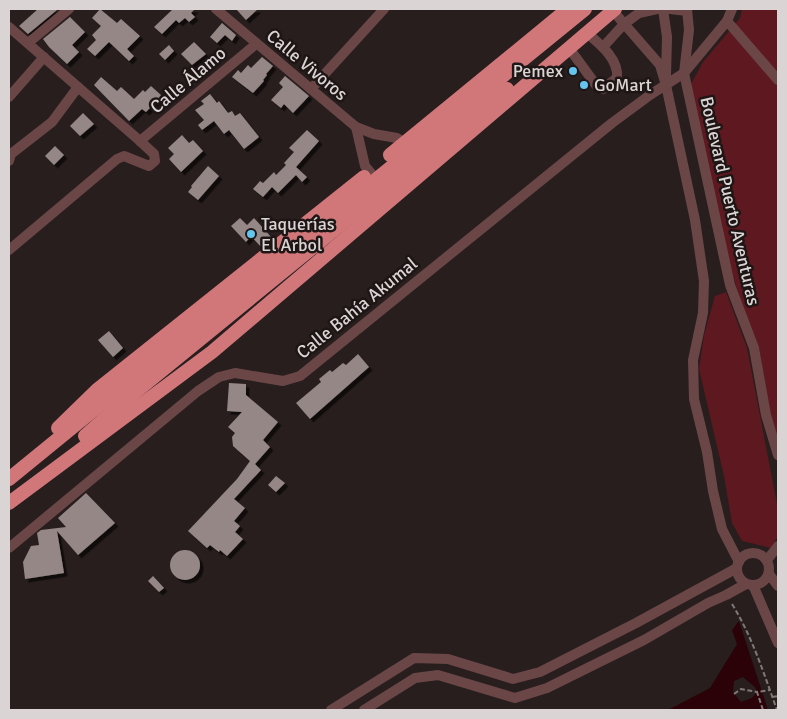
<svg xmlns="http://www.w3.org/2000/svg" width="787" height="719" viewBox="0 0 787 719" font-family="Signika,sans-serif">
	<defs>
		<filter id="shadow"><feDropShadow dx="3.5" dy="3.5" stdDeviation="0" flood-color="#0009"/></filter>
	</defs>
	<rect width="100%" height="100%" fill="#281e1e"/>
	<g fill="#5e1820">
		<path d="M742,9H778V441L769,408L759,348L742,304L725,252L691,84L703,62L740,18Z"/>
		<path d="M726,292L747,348L778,509V536L771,548L742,541L732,523L724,476L699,369L704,335L715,296Z"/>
	</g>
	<path fill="#2a0207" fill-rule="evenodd" d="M739,621L768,710H668L710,688L737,644L732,630ZM743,677L755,687L757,692L752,698L741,702L733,692L734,681Z"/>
	<g fill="#948786" filter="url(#shadow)">
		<path d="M38,9H55L57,10L28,34L19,26Z"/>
		<path d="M100,9L117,23L121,19L140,36L127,49L134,56L129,61L109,42L95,56L87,49L96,40L92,35L101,26L92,18Z"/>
		<path d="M173,9H195L191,13L195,17L189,22L185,18L179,23L176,20L162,34L154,27Z"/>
		<path d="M236,9H258L246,20Z"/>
		<path d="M70,17L85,32L72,45L79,52L67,64L49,47L43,39Z"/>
		<path d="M222,23L236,35L232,41L225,35L217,43L210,37Z"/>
		<path d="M194,42L206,54L192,65L181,54Z"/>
		<path d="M169,45L174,51L165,60L159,54Z"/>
		<path d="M262,57L273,66L266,74L267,75L263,80L264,81L253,93L232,77L238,70L241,73L248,65L251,68Z"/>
		<path d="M285,76L309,96L293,113L284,104L281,108L271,100L283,87L279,83Z"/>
		<path d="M101,77L117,91L121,87L134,99L143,90L145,92L151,86L162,96L146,112L142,109L129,121L94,85Z"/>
		<path d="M210,94L217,103L219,101L228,113L232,111L235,116L240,113L259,137L244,149L229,130L224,134L214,121L202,130L198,125L204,120L195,110L204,104L201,101Z"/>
		<path d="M83,113L94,124L80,136L70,126Z"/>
		<path d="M307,130L319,141L296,167L307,177L302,182L296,175L278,193L272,187L263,197L253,189L260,181L263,183L274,172L276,175L286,165L284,163L294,152L289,148Z"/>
		<path d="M182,135L189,143L193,140L203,151L181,172L169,159L174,154L168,148Z"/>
		<path d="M55,146L64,155L54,165L45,156Z"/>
		<path d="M208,166L219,176L198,200L188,192L192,187L191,186Z"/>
		<path d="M240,218L247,225L254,218L271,237L261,247L251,236L246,242L231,226Z"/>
		<path d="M109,331L123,348L113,357L98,340Z"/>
		<path d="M358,354L369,367L310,419L296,403L321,382L319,379L330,370L332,372L343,363L346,365Z"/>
		<path d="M229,383L246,384V395L278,422L263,440L270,447L255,464L261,470L234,499L245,508L234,521L240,526L235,532L243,539L227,556L220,550L219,552L210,545L207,548L188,531L237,479L250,461L233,446L232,437L235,433L228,427L242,412L227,411Z"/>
		<path d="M276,476L285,483L276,492L268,485Z"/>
		<path d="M86,493L115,523L78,555L57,531L64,573L25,579L23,562L31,546L39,545L37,533L41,530L66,527L58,518Z"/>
		<circle cx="185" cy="565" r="15"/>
		<path d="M153,576L164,588L159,592L148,581Z"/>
	</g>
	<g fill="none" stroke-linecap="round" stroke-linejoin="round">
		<g stroke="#807878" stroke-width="2" stroke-dasharray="5 2.5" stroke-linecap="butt">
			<path d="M732,604C752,636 764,674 777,710"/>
			<path d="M734,694L741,689L757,692"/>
			<path d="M772,697L778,696"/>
			<path d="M763,710L757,692L770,690"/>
		</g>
		<g stroke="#6b4647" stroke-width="10">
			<path d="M216,9L356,127L374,134L397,138L410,146"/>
			<path d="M663,9L667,37L666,75"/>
			<path d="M670,9L687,11"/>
			<path d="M687,9L689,30L684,73L730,285L754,348L766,415L778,455"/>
			<path d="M613,11L660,65L666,85L695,220L704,281L703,313L693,360L694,399L707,452L713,491L722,529L739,562"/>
			<path d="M727,21L778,80"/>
			<path d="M9,27L140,141L154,154L155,161L149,166L124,156L117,159L9,250"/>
			<path d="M28,43L69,9"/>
			<path d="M603,47L624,24L639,13L657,9"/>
			<path d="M569,48L596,85L603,89L617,78C619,59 600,44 587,33"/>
			<path d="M311,89L384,9"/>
			<path d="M9,97L44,57"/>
			<path d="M356,127L365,166L380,184"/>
			<path d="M140,141L256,44"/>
			<path d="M9,161L11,154L52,122L78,87"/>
			<path d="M9,548L198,391L219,377L235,373L283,381L300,376L612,123L650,95L684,73L727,21L732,9"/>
			<circle cx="753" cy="569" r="16"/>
			<path d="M767,560L778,546"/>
			<path d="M769,574L778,586"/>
			<path d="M753,585L778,643"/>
			<path d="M331,710L414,658L448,659L513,679L540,672L636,623L737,568"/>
			<path d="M364,710L415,678L438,675L515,698L547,688L644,640L708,603L726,595L746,584"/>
		</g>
		<g stroke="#d1777a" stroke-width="14">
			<path d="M390,155L568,9"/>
			<path d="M58,428L97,390L364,177"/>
			<path d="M85,436L128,398L507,89"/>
			<path d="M9,479L585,9"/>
			<path d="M9,503L212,352L615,9"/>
		</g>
	</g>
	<g fill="#64c5ee" stroke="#1e1515" stroke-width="2">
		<circle cx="573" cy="71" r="5"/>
		<circle cx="584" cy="85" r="5"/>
		<circle cx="251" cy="234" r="5"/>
	</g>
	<g text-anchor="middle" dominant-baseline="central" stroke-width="5" stroke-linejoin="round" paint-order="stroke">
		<g font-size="18" fill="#dbd4d4" stroke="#1e1515">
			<text transform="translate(307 65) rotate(40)">Calle Vivoros</text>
			<text transform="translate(188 80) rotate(-40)">Calle Álamo</text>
			<text transform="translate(730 201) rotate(77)">Boulevard Puerto Aventuras</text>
			<text transform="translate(357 308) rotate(-39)">Calle Bahía Akumal</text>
		</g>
		<g font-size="18" fill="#dbd4d4" stroke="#1e1515" text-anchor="start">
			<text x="563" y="71" text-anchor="end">Pemex</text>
			<text x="594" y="85">GoMart</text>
			<text x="261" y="224">Taquerías<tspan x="261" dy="21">El Arbol</tspan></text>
		</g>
	</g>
	<rect width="787" height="719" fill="none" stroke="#dbd4d4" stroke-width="20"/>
</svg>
